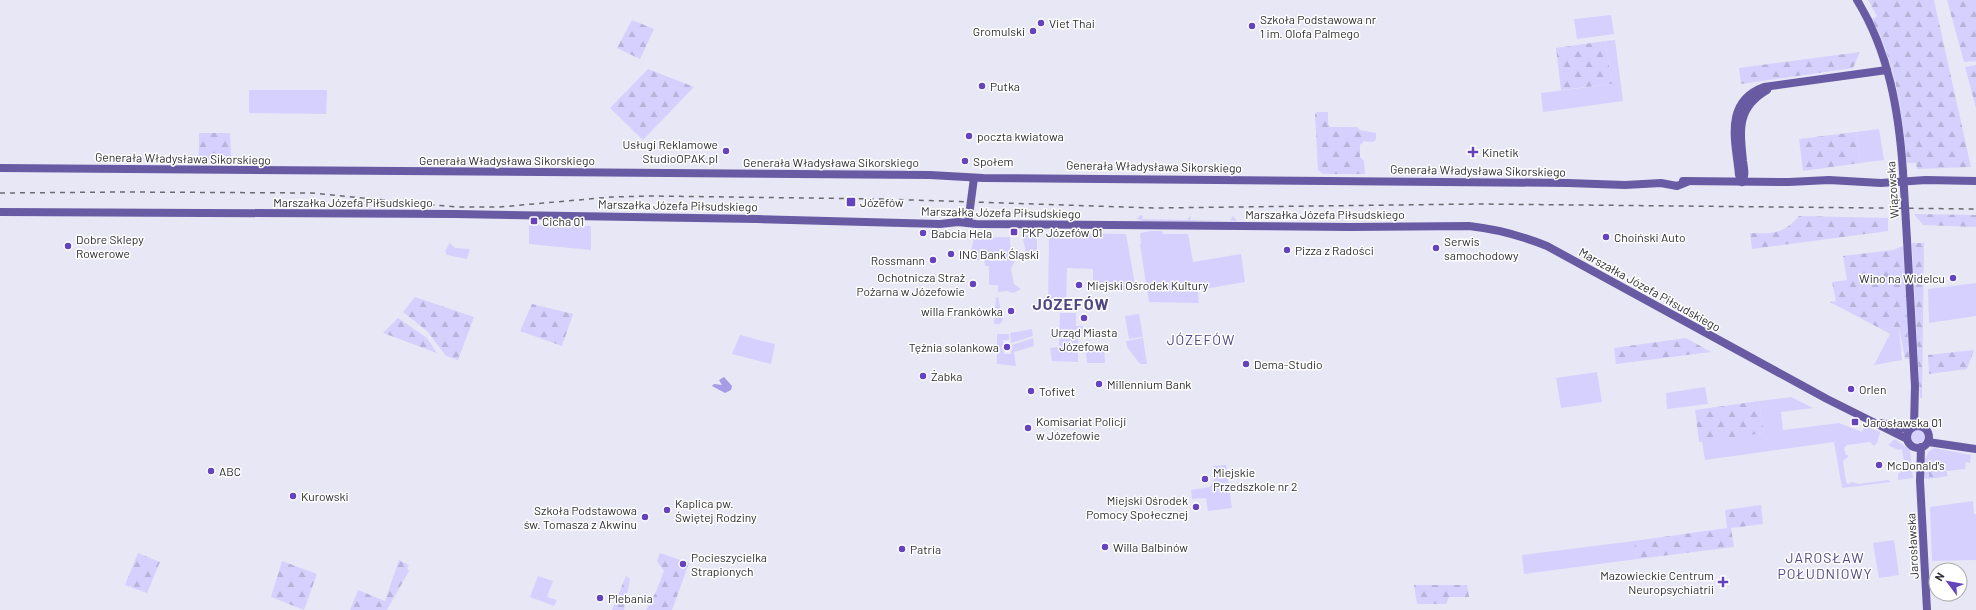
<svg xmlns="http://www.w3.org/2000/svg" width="1976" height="610" viewBox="0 0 1976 610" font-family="Barlow,sans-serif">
	<defs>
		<pattern id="forest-firs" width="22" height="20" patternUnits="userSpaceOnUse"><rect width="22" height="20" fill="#d5d0fd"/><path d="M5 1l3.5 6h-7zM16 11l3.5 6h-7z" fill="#b7b3d9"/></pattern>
	</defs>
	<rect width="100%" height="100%" fill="#e8e7f5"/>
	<g fill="#d5d0fd">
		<path d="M1611,15L1614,34L1577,39L1574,19Z"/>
		<path d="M1615,40L1623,101L1543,112L1541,93L1612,84L1605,41Z"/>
		<path d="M249,90H327L326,114L249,113Z"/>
		<path d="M1879,129L1884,160L1860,163L1856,132Z"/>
		<path d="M1140,215L1143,216L1142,219L1187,220L1191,215L1190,220L1230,221L1233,216L1237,221H1143L1137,219Z"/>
		<path d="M529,225L591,226V250L529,244Z"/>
		<path d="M1151,231H1162L1163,234H1188L1193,262L1241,254L1245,282L1198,290L1199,303L1149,302L1140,245L1141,244L1140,233Z"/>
		<path d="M1053,233L1126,234L1136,290H1109V285H1093V269L1067,268L1066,304L1048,303L1049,237Z"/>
		<path d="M1025,235H1037V253L1033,257H1027L1023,239Z"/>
		<path d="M1010,237L1011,261H1015L1011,269L1014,284L1021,289L1013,293L1007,291L998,292V285H989V266H985L984,260H969L974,238Z"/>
		<path d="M450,243L455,248L470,249L467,259L447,255L445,251Z"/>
		<path d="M1976,283V316L1929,323L1928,289Z"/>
		<path d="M996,297H998L1003,320L1000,324H994Z"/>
		<path d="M1060,313H1076V326H1083L1082,333H1078V362L1052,361L1050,348L1059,347Z"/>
		<path d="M1139,314L1143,337L1129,339L1125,316Z"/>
		<path d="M1899,327L1902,360L1874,365L1890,334L1881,329Z"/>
		<path d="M1032,329L1033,336L1011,343L1010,333Z"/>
		<path d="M997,334H1009V340H1003L1004,354H1011L1012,345L1033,338L1034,346L1014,352L1016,366L997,364Z"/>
		<path d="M740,335L775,344L771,364L732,354Z"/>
		<path d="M1143,338L1147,364H1140L1127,347L1126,341Z"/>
		<path d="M1089,347H1091V352L1102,351V348H1104L1105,363H1087L1086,353Z"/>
		<path d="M1597,372L1602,402L1561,408L1556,378Z"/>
		<path d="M1705,387L1708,404L1667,409L1666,393Z"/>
		<path d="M1791,397L1813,408L1781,412L1783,430L1839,423L1862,432L1865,426L1880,432L1877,443L1874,446L1870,442L1847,445L1844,448L1846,455H1848V457L1843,461L1846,482L1848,484L1852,482L1859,484L1888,480L1891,482L1842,488L1834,442L1705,460L1702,441L1764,433L1759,401Z"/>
		<circle cx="1918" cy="436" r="7"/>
		<path d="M1895,439L1910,450L1913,478L1898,480V474L1905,468L1902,449L1898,450L1888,445Z"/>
		<path d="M1934,448L1971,455L1970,463L1966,462L1965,469L1947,471L1929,460V479L1924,478L1923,458H1926L1928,452Z"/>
		<path d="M1226,465L1232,508L1208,511L1206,498L1192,499L1191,490L1210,487L1214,479L1213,466Z"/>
		<path d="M1973,501L1974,514H1976V560L1932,561L1930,507Z"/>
		<path d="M1894,540L1899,575L1879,578L1873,543Z"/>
		<path d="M1634,541L1637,559L1524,574L1522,555Z"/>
		<path d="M538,576L553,581L547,597L557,600L554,606L530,597Z"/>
	</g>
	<g fill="url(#forest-firs)">
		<path d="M1868,0H1934L1971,167L1917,169L1916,163H1907C1902,111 1897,67 1872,19L1877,16Z"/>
		<path d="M1947,0H1976V61L1964,62Z"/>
		<path d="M632,20L654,29L640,59L617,48Z"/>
		<path d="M1605,41L1612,84L1561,90L1556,48Z"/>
		<path d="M1860,52L1853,68L1741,84L1739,68Z"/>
		<path d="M1976,65V108L1965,67Z"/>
		<path d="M648,69L694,87L643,140L610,108Z"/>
		<path d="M1317,112H1328V124L1330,127H1357L1360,130L1376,133V139L1374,142L1364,141L1360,145V157L1364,161L1365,174H1323L1318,170L1315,114Z"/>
		<path d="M1856,132L1860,163L1803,171L1799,139Z"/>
		<path d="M199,133H230L231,159L199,160Z"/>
		<path d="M1914,214L1976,215V227L1923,225Z"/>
		<path d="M1799,216L1888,218V231L1752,249L1750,233C1772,234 1784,234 1799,216Z"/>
		<path d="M1912,243H1924L1922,398H1920Z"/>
		<path d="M1903,246L1909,359H1905L1899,327L1881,329L1830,302L1836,301L1832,282L1847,280L1843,256L1893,250Z"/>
		<path d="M415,297L474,317L458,360L446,356L427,331L403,312Z"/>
		<path d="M532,304L573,314L562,346L520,331Z"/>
		<path d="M398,318L427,338L437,353L383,333Z"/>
		<path d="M1686,338L1711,352L1616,364L1614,348Z"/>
		<path d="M1974,350L1967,369L1929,374L1928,355Z"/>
		<path d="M1759,401L1764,433L1699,442L1695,410Z"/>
		<path d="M1938,458L1944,465L1948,476L1929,479V460Z"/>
		<path d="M1761,505L1763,524L1731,528L1734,547L1637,559L1634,541L1727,528L1725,510Z"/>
		<path d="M138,553L160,562L147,593L125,585Z"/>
		<path d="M660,553L689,563L672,610H646L655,594L664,571L657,561Z"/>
		<path d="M399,560L409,565L407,568L409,571L387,610H350L358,590L385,601Z"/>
		<path d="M282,561L317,574L304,610L271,597Z"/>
		<path d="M626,576L630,579L624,610H612Z"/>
		<path d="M1414,585H1467L1469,597H1449L1446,604H1417Z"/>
	</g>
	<path fill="#a69be5" d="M724,377L732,386L731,390L725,393L712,386L714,384L722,385L719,380Z"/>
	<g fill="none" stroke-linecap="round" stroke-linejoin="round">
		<g stroke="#685ba4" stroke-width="8">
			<path d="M1857,0C1889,52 1899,112 1903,172"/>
			<path d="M0,168L930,175L983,178L1568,183L1625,185L1661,183L1677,186L1687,182"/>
			<path d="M1683,181L1789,182L1829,180L1881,183L1926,180L1976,181"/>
			<path d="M1742,182L1739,175C1736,142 1723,102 1764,87L1887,70"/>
			<path d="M1742,182C1746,175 1744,169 1743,161C1740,131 1736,108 1767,90"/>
			<path d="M0,212L455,214L757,219L940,224L958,222L976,224L1350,227L1469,226C1497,229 1522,236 1547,246L1827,399L1907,439"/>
			<path d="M968,223L974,178"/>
			<path d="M1907,240L1915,386L1914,426"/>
			<path d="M1882,423L1909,430"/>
			<circle cx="1918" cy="437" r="11"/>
			<path d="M1928,442L1976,449"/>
			<path d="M1921,447L1920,481L1927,610"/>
		</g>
		<path stroke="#6b6a71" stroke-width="1.5" stroke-dasharray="5 5" stroke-linecap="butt" d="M0,193L125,192L312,193L456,207H500L611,197L652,196L882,199L1155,208L1479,204L1976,209"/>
		<path stroke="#685ba4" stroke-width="8" d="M1903,172L1907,240"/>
	</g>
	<g fill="#6444bd" stroke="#fff" stroke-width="1.5">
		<circle cx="1041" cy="23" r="4"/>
		<circle cx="1252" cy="26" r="4"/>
		<circle cx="1033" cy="31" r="4"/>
		<circle cx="982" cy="86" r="4"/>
		<circle cx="969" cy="136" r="4"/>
		<circle cx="726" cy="151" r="4"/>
		<path d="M1471 146h4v4h4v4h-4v4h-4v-4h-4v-4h4z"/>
		<circle cx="965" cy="161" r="4"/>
		<rect x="846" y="197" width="10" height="10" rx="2"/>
		<rect x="530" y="217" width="8" height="8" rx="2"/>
		<rect x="1010" y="228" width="8" height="8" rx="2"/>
		<circle cx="923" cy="233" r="4"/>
		<circle cx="1606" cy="237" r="4"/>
		<circle cx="68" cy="246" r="4"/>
		<circle cx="1436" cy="248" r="4"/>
		<circle cx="1287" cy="250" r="4"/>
		<circle cx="951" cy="254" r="4"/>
		<circle cx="933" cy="260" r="4"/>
		<circle cx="1953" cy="278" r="4"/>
		<circle cx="973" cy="284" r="4"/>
		<circle cx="1079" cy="285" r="4"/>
		<circle cx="1011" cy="311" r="4"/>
		<circle cx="1084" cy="318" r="4"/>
		<circle cx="1007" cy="347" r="4"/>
		<circle cx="1246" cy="364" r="4"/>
		<circle cx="923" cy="376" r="4"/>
		<circle cx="1099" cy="384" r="4"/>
		<circle cx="1851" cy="389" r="4"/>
		<circle cx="1031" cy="391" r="4"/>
		<rect x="1851" y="418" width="8" height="8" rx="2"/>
		<circle cx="1028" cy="428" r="4"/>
		<circle cx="1879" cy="465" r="4"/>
		<circle cx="211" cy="471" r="4"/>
		<circle cx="1205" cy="479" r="4"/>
		<circle cx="293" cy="496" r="4"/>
		<circle cx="1196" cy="507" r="4"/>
		<circle cx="667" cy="510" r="4"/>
		<circle cx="645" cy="517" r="4"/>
		<circle cx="1105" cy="547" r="4"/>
		<circle cx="902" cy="549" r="4"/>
		<circle cx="683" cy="564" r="4"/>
		<path d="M1721 576h4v4h4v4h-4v4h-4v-4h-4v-4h4z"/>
		<circle cx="600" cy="598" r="4"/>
	</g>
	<g text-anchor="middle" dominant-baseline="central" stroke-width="3" stroke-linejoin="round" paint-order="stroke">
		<g font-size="12" fill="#2e2d32" stroke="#fff" text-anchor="start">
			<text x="1260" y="19">Szkoła Podstawowa nr<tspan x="1260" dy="14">1 im. Olofa Palmego</tspan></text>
			<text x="1049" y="23">Viet Thai</text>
			<text x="1025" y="31" text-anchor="end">Gromulski</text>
			<text x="990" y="86">Putka</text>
			<text x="977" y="136">poczta kwiatowa</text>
			<text x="718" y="144" text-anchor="end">Usługi Reklamowe<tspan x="718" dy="14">StudioOPAK.pl</tspan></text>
			<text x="1482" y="152">Kinetik</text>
			<text x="973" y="161">Społem</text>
			<text x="860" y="202">Józefów</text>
			<text x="542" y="221">Cicha 01</text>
			<text x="1022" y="232">PKP Józefów 01</text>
			<text x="931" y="233">Babcia Hela</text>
			<text x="1614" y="237">Choiński Auto</text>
			<text x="76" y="239">Dobre Sklepy<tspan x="76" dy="14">Rowerowe</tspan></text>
			<text x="1444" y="241">Serwis<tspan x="1444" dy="14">samochodowy</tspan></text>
			<text x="1295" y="250">Pizza z Radości</text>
			<text x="959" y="254">ING Bank Śląski</text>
			<text x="925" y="260" text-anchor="end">Rossmann</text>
			<text x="965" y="277" text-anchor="end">Ochotnicza Straż<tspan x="965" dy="14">Pożarna w Józefowie</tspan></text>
			<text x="1945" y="278" text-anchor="end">Wino na Widelcu</text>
			<text x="1087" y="285">Miejski Ośrodek Kultury</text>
			<text x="1003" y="311" text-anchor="end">willa Frankówka</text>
			<text x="1084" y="332" text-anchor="middle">Urząd Miasta<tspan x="1084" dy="14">Józefowa</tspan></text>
			<text x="999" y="347" text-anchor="end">Tężnia solankowa</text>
			<text x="1254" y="364">Dema-Studio</text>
			<text x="931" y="376">Żabka</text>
			<text x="1107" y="384">Millennium Bank</text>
			<text x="1859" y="389">Orlen</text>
			<text x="1039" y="391">Tofivet</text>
			<text x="1036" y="421">Komisariat Policji<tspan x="1036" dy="14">w Józefowie</tspan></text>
			<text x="1863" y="422">Jarosławska 01</text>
			<text x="1887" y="465">McDonald's</text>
			<text x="219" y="471">ABC</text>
			<text x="1213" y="472">Miejskie<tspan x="1213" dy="14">Przedszkole nr 2</tspan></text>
			<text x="301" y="496">Kurowski</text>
			<text x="1188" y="500" text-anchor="end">Miejski Ośrodek<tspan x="1188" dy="14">Pomocy Społecznej</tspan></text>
			<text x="675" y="503">Kaplica pw.<tspan x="675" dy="14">Świętej Rodziny</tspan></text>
			<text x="637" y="510" text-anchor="end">Szkoła Podstawowa<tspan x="637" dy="14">św. Tomasza z Akwinu</tspan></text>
			<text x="1113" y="547">Willa Balbinów</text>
			<text x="910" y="549">Patria</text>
			<text x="691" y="557">Pocieszycielka<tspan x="691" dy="14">Strapionych</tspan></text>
			<text x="1714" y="575" text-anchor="end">Mazowieckie Centrum<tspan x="1714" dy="14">Neuropsychiatrii</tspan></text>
			<text x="608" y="598">Plebania</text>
		</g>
		<g font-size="12" fill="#2e2d32" stroke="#fff">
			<text transform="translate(183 158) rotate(1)">Generała Władysława Sikorskiego</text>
			<text x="507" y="160">Generała Władysława Sikorskiego</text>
			<text x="831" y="162">Generała Władysława Sikorskiego</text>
			<text transform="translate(1154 166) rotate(1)">Generała Władysława Sikorskiego</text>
			<text transform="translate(1478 170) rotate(1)">Generała Władysława Sikorskiego</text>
			<text transform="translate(1892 190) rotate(-94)">Wiązowska</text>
			<text x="353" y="202">Marszałka Józefa Piłsudskiego</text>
			<text transform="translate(678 205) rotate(1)">Marszałka Józefa Piłsudskiego</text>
			<text transform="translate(1001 212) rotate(1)">Marszałka Józefa Piłsudskiego</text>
			<text x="1325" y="214">Marszałka Józefa Piłsudskiego</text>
			<text transform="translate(1650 289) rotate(29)">Marszałka Józefa Piłsudskiego</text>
			<text transform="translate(1912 546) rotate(-93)">Jarosławska</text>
		</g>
		<g font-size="14" letter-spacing="1" fill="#514583" stroke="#fff">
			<text x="1201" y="339">JÓZEFÓW</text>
			<text x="1825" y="557">JAROSŁAW<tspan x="1825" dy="16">POŁUDNIOWY</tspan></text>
		</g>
		<g font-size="16" font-weight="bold" letter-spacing="1" fill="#514583" stroke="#fff">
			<text x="1071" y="303">JÓZEFÓW</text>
		</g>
	</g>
	<g transform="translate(1948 582) rotate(302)"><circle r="19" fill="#ffffff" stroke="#ababad"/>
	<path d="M0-3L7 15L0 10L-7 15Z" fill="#6444bd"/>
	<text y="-6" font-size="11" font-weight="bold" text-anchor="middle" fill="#2e2d32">N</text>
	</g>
</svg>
